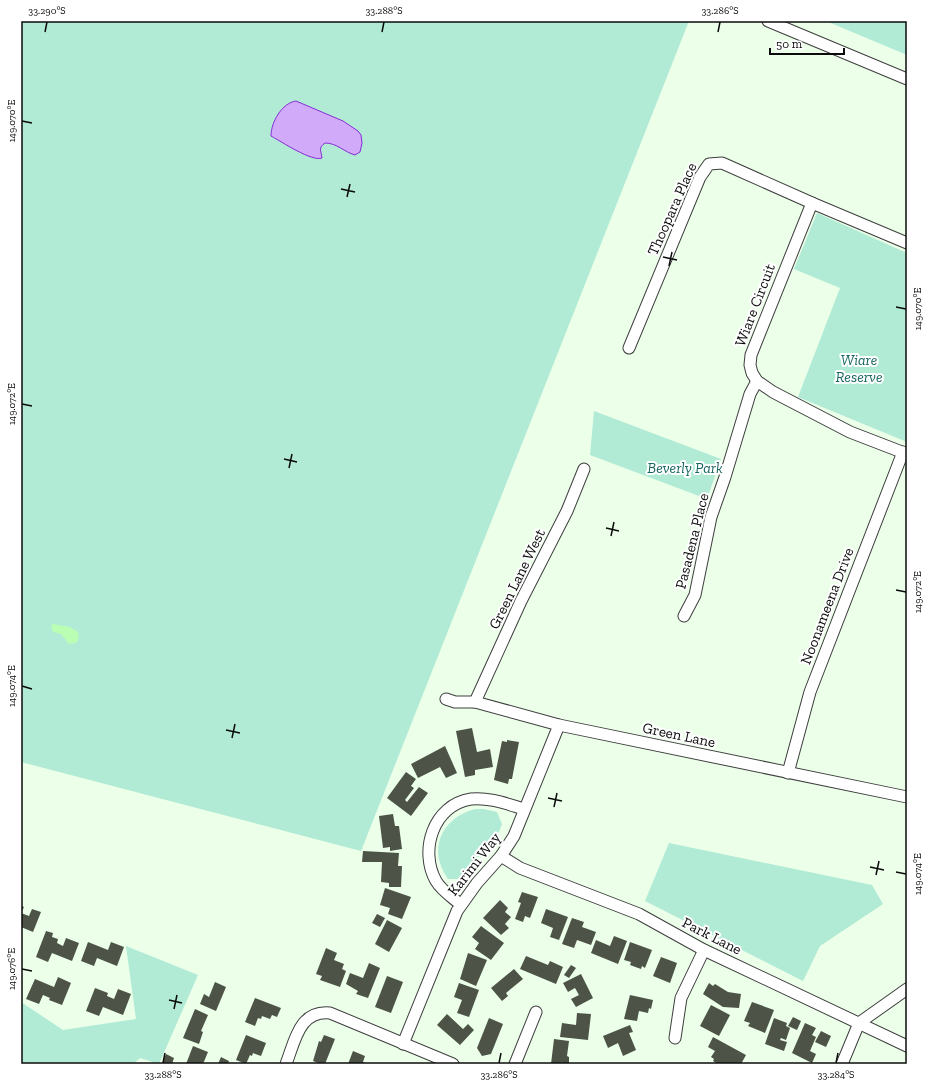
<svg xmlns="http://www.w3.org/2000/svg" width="928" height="1085" viewBox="0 0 928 1085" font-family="'Zilla Slab',serif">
	<rect width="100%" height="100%" fill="#ebffe9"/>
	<g fill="#b1ebd5">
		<path d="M21,21H689L361,851L21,762Z"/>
		<path d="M826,21H907V55Z"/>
		<path d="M817,213L907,253V442L798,397L840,288L794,269Z"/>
		<path d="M594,411L721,459L707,499L590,455Z"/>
		<path d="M475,809H484L497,812L502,824L499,832L460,879H448C427,850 441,818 475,809Z"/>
		<path d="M669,843L872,885L883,904L820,946L803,981L645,901Z"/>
		<path d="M126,946L198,975L159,1064L140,1058L133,1064H21V1002L63,1030L136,1019Z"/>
	</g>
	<path fill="#b9feb2" d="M53,624L70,627L78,632L79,638L76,643L69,644L61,634L53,632L51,626Z"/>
	<path fill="#d2aafa" stroke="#862dd5" d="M296,101L343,121L358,131L361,135L362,143L360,152L355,155C344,152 337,143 325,143C318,148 321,150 322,158C312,162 282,142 271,136C271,122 282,103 296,101Z"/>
	<g fill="#4d5447">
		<path d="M472,728L477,752L490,749L493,767L475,770V775L465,777L456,731Z"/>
		<path d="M507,740L519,742L512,779H509L508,784L494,780L502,741L507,742Z"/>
		<path d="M445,746L457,773L446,778L440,767L418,778L411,764Z"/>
		<path d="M406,772L416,779L411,786L414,788L405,800L407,802L419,787L428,793L411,816L387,798Z"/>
		<path d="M393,814L395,826H399L402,849L390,851V847L383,848L379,816Z"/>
		<path d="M363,851L399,853L398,866H402L401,887H389V883L381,882L382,862H362Z"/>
		<path d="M385,888L411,897L402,919L388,914L390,908L380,905Z"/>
		<path d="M522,892L538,897L530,918L525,916L523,922L515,919L521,903L518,902Z"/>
		<path d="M500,900L508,908L505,912L511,917L505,924L509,928L501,935L483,918Z"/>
		<path d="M21,906L24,907L21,913L29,916L32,909L41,912L33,932L21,927Z"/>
		<path d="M546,909L568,917L559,940L550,937L553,928L541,923Z"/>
		<path d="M377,914L385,918L380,927L372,923Z"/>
		<path d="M572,918L584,922L582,927L596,932L591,945L577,940L574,948L562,944Z"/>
		<path d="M387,920L402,928L389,952L375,944Z"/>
		<path d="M481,926L504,943L491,960L475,949L479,943L472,937Z"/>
		<path d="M46,931L53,933L52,937L58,939L57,943L63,946L66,938L79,943L72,961L52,953L48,962L36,957Z"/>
		<path d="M614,936L627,941L618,964L591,953L596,940L610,946Z"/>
		<path d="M88,942L108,950L111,942L124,947L117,966L97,958L94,966L81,961Z"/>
		<path d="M630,942L652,950L645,968L642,966L641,969L630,965L631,962L624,960Z"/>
		<path d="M326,948L337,953L334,960L344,964L342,969L346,971L340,987L320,980L322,976L316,974Z"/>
		<path d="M468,953L487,960L476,986L460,979Z"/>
		<path d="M526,956L548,965L550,961L563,967L556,984L520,969Z"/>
		<path d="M661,957L677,963L670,983L653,976Z"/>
		<path d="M369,963L380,968L368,998L356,994L358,991L346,984L350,973L363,978Z"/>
		<path d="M571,965L576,968L569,978L564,975Z"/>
		<path d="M514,969L523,979L506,993L508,996L502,1001L491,988Z"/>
		<path d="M581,974L593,998L576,1007L571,999L579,995L575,988L568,992L563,983Z"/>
		<path d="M387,976L403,982L391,1013L375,1007Z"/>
		<path d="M58,977L71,983L62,1005L49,1000L50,998L43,995L39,1004L26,999L35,979L54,987Z"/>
		<path d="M215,982L226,987L216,1011L200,1004L204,994L209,997Z"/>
		<path d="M459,983L479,990L469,1017L457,1013L462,1000L454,997Z"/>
		<path d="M709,983L713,986L715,984L728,992L741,994L739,1008L723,1007L703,994Z"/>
		<path d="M95,988L108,993L107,996L114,999L118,989L131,994L123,1015L103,1007L99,1016L86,1011Z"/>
		<path d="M630,995L653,1000L651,1009L649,1008L648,1013L639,1011L637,1021L624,1019Z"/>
		<path d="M255,998L281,1008L277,1017L272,1015L270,1019L262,1016L261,1019L258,1018L255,1026L245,1022Z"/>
		<path d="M752,1002L774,1010L765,1033L748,1026L750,1023L744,1021Z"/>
		<path d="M711,1005L730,1015L719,1036L700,1026Z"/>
		<path d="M195,1009L208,1015L201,1031L203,1032L199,1044L183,1038Z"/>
		<path d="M577,1013L591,1014L588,1040L560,1037L562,1023L576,1025Z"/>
		<path d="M447,1014L463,1029L468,1024L474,1030L460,1045L437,1025Z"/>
		<path d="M793,1017L801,1021L797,1030L788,1026Z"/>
		<path d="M489,1018L503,1024L491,1054L482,1056L477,1048Z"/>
		<path d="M774,1018L787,1023L786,1026L790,1028L786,1040L781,1038L780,1040L787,1042L784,1051L765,1044Z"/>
		<path d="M805,1023L816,1028L812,1035L816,1037L810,1051L816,1054L812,1063L792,1053Z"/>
		<path d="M630,1025L633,1032L629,1033L636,1050L623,1056L618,1043L608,1048L603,1036Z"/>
		<path d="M821,1031L831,1036L826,1047L815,1042Z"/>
		<path d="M246,1035L266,1043L261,1056L253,1053L252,1056L250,1055L246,1064L236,1060Z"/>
		<path d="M324,1035L335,1039L325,1064H321L313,1061L319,1041L321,1042Z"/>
		<path d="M713,1037L746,1055L741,1064H718L713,1061L714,1059L711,1057L715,1051L708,1047Z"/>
		<path d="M554,1039L569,1041L567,1056L569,1057V1064H551Z"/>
		<path d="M193,1046L208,1052L203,1064H186Z"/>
		<path d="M353,1051L365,1056L363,1062L367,1064H348Z"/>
		<path d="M166,1054L174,1058L172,1064H162Z"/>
		<path d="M221,1057L229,1061L228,1064H218Z"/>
	</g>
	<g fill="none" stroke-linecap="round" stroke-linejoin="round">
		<g stroke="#3e3e3e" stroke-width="13">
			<g id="street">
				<path d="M768,21L907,79"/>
				<path d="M907,243L812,203L751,355L750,365L752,373L757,381L773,392L850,432L907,454"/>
				<path d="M629,348L700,177L709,164L722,163L812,203"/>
				<path d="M684,616L695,595L711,517L725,477L750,394L757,381"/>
				<path d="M446,699L455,702H475L559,725L907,797"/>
				<path d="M475,702L521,601L567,511L584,469"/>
				<path d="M788,773L810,692L903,452"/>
				<path d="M501,856L520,868L639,914L704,950L907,1046"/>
				<path d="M460,904C452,897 442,891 436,881C419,851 433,805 471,799C489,797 507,804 524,809"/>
				<path d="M675,1038L681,998L704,950"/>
				<path d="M403,1044L457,911L477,883L501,856L514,836L559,725"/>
				<path d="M286,1064C295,1041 299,1010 330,1013L453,1064"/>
				<path d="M515,1064L536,1012"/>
				<path d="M842,1064L859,1023L907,989"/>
			</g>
		</g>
		<use href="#street" stroke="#fff" stroke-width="11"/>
	</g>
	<path fill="none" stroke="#0b0b0b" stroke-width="1.5" d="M45,32L47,22M382,32L384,22M718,32L720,22M22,121L32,123M341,189L355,192M347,197L350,184M663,257L677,260M669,266L672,252M896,307L906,309M22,404L32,406M284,459L297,462M289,468L292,454M606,528L619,531M611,536L614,522M896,590L906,592M22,686L32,689M226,730L240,733M232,738L235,724M548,798L562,801M554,807L557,793M870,867L884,870M896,872L906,874M876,875L879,861M22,969L32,971M169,1000L182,1003M174,1009L177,995M163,1063L165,1053M499,1063L501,1053M836,1063L838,1053"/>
	<g text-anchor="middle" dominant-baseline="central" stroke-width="4" stroke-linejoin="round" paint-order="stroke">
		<g font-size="15" fill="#0b0b0b" stroke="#fff">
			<text transform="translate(672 209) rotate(-66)">Thoopara Place</text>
			<text transform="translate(755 305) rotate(-69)">Wiare Circuit</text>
			<text transform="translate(692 541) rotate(-76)">Pasadena Place</text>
			<text transform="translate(517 579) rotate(-64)">Green Lane West</text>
			<text transform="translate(827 606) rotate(-69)">Noonameena Drive</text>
			<text transform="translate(679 735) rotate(12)">Green Lane</text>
			<text transform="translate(474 864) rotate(-52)">Karimi Way</text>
			<text transform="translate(712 936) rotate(27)">Park Lane</text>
		</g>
		<g font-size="15" font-style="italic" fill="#186660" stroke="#fff">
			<text x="859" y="360">Wiare<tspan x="859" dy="17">Reserve</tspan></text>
			<text x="685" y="468">Beverly Park</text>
		</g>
	</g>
	<rect width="928" height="1085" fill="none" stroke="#ffffff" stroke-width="44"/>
	<path d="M770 48v6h74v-6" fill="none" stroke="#0b0b0b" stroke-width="2"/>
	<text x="776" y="48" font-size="12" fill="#0b0b0b" stroke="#ffffff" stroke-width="3" paint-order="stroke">50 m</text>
	<rect x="22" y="22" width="884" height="1041" fill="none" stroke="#0b0b0b" stroke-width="1.5"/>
	<g font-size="10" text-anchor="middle" fill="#0b0b0b">
		<text x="47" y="14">33.290°S</text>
		<text x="384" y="14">33.288°S</text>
		<text x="720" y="14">33.286°S</text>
		<text transform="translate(11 121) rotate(-90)" y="4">149.070°E</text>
		<text transform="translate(917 309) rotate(-90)" y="4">149.070°E</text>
		<text transform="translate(11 404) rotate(-90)" y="4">149.072°E</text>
		<text transform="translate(917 592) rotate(-90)" y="4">149.072°E</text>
		<text transform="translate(11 686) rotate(-90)" y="4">149.074°E</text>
		<text transform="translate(917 874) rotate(-90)" y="4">149.074°E</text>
		<text transform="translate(11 969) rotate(-90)" y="4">149.076°E</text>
		<text x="163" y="1078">33.288°S</text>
		<text x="499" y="1078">33.286°S</text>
		<text x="836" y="1078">33.284°S</text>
	</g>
</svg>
